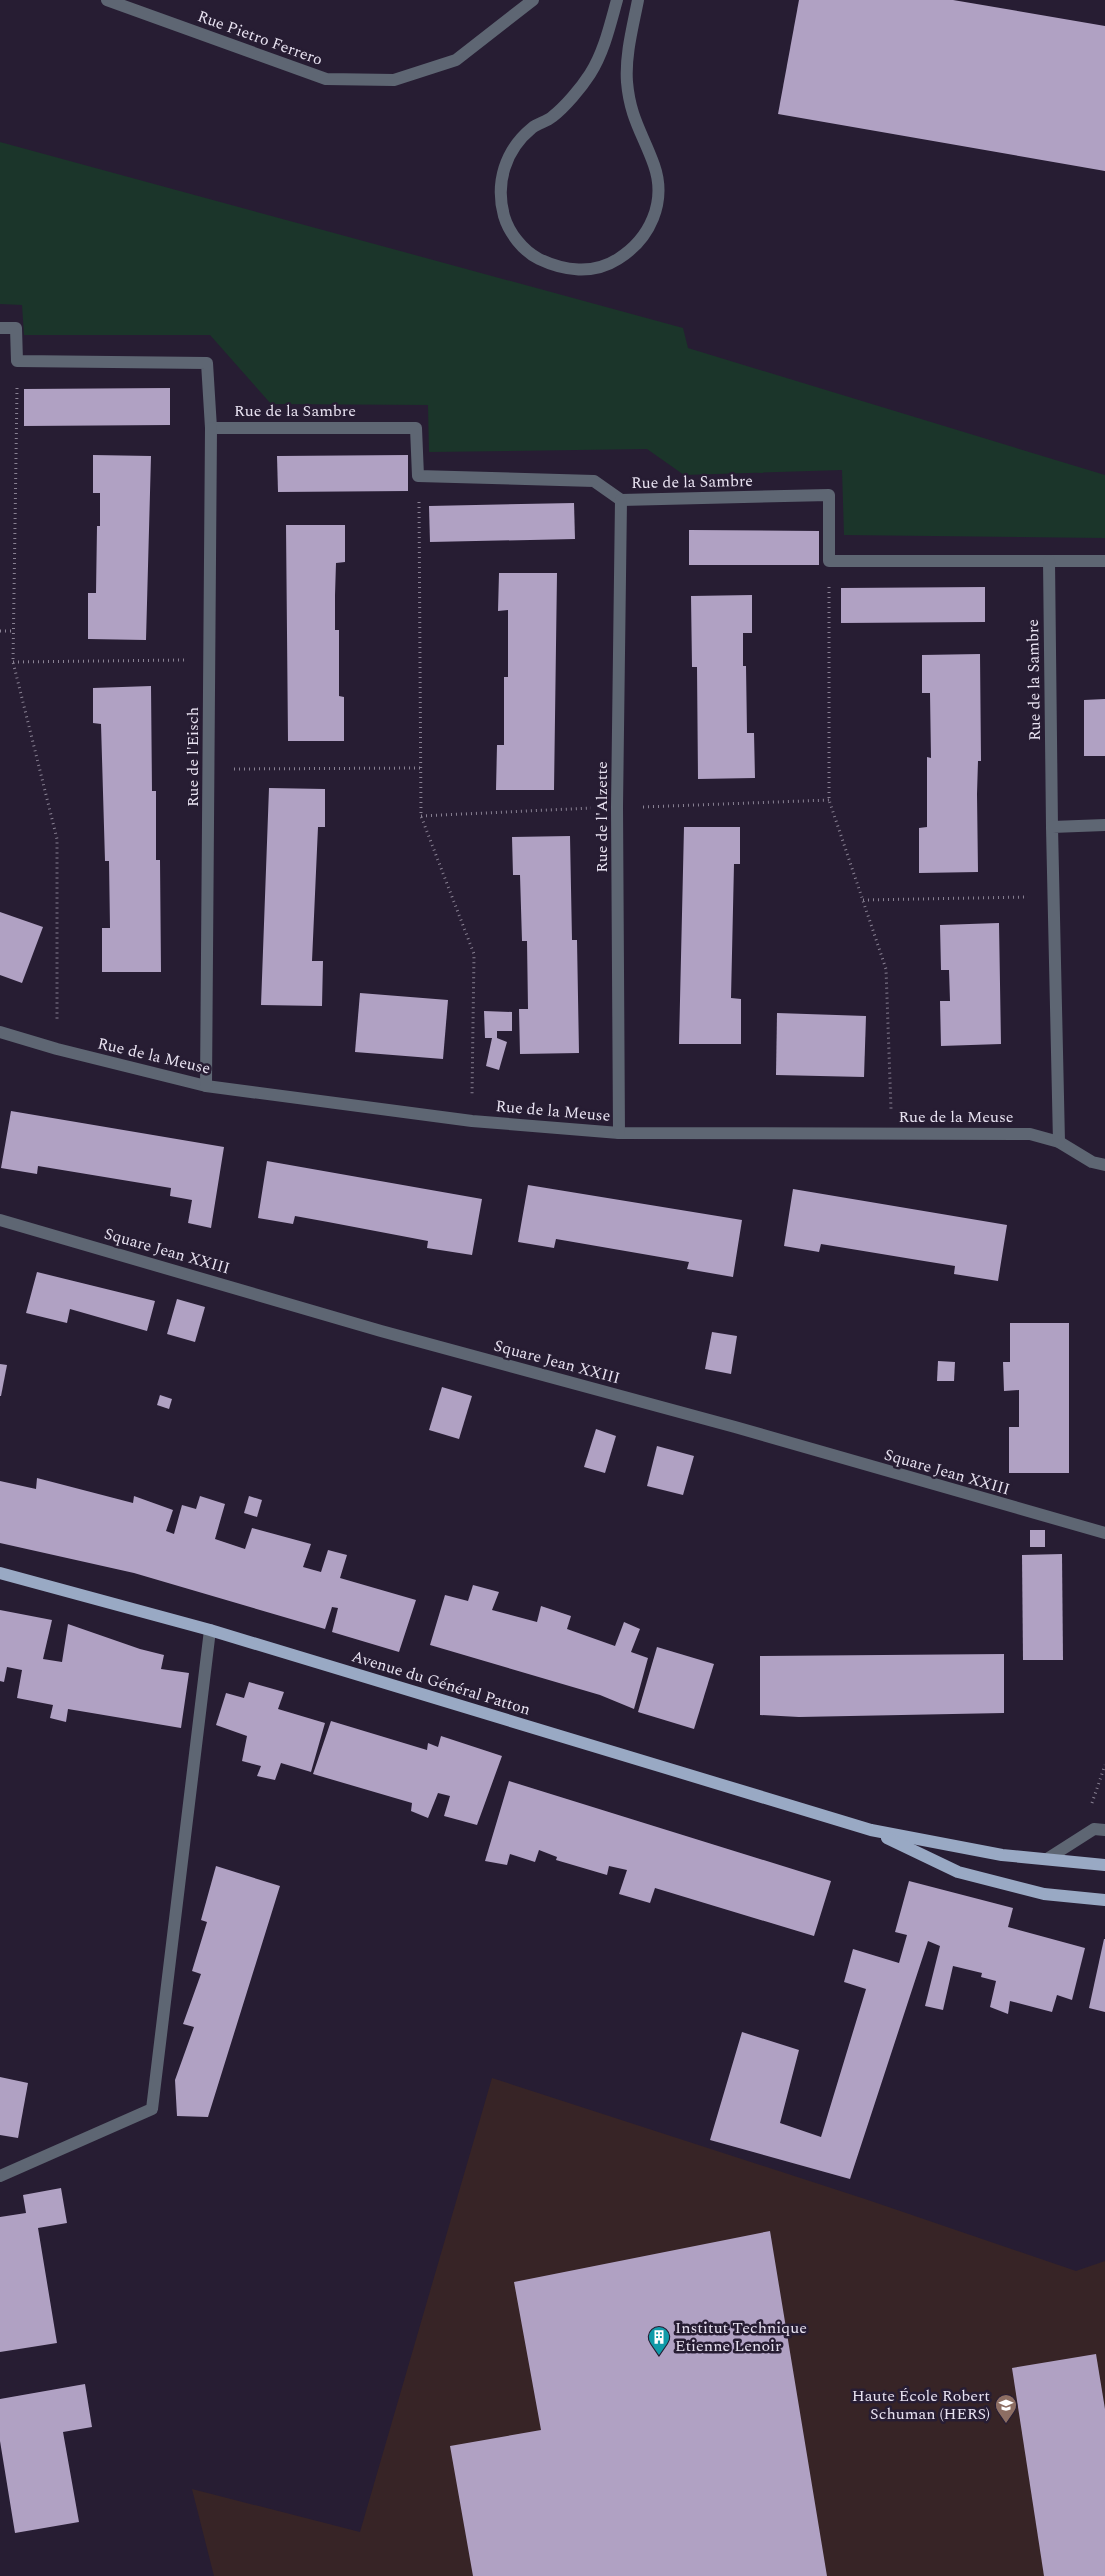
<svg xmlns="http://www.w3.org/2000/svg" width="1105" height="2576" viewBox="0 0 1105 2576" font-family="Spectral,serif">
	<rect width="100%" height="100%" fill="#271d33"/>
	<path fill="#372426" d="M492,2078L868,2200L1076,2271L1105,2261V2576H214L192,2489L360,2532Z"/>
	<path fill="#1b352a" d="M0,142L683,328L688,348L1105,475V538L844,535L842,470L684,475L647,449L429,452L428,405L271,404L210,335H24L22,305L0,304Z"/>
	<g fill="#b0a1c3">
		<path d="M799,0H953L1105,26V171L778,114Z"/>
		<path d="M170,388V425L24,426V389Z"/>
		<path d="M93,455L151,456L146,640L88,639V593H96L97,526H100V493H93Z"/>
		<path d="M408,455V491L278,492L277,456Z"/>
		<path d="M574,503L575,539L430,542L429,506Z"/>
		<path d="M286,525H345V562L336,563L335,595V630H339V696L344,697V741H288Z"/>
		<path d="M689,530L819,531V565H689Z"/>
		<path d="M499,573H557L554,790H496L497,745H504V677H508V610L498,611Z"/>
		<path d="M985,587V622L841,623V588Z"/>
		<path d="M752,595V633H743V666H746L747,733H754L755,778L698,779L697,667H692L691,596Z"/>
		<path d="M980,654L981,761H978L977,794L978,872L919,873V828L927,827V757L931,758L930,693H922V655Z"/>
		<path d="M151,686L152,791H156V860H160L161,972H102V928H110L109,861H105L101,724L93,723V688Z"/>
		<path d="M1105,699V756H1084V700Z"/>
		<path d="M269,788L325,789V827H318L312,961H323L322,1006L261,1005Z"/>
		<path d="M684,827H740V864H734L731,998L741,999V1044H679Z"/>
		<path d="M570,836L572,940H577L579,1053L520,1054L519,1009H528L527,941H522L520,875H513L512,837Z"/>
		<path d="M0,912L43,927L22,983L0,975Z"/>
		<path d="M999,923L1001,1044L941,1046L940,1001H950L949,970H941L940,925Z"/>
		<path d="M360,993L448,1000L443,1059L355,1052Z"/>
		<path d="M484,1011L512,1012V1031H497V1038L507,1042L499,1070L486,1066L492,1038H485Z"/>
		<path d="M777,1013L866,1016L864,1077L776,1075Z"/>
		<path d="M11,1111L224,1147L211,1228L188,1223L192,1200L170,1196L171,1188L38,1166L37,1174L1,1168Z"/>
		<path d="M267,1161L482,1199L472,1255L427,1248L428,1241L328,1222L295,1216L293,1224L258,1218Z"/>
		<path d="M528,1185L742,1220L733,1277L687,1269L689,1262L556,1239L554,1248L518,1242Z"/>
		<path d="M793,1189L1007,1225L998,1281L954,1274L955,1266L924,1261L821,1244L819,1252L784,1246Z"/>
		<path d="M37,1272L155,1301L147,1331L70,1309L67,1323L26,1313Z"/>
		<path d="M177,1299L205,1307L195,1342L167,1334Z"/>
		<path d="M1010,1323H1069V1473H1009V1427H1019V1390L1004,1391L1003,1362H1010Z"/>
		<path d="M712,1332L737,1336L731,1374L705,1369Z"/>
		<path d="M938,1361L955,1362L954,1381H937Z"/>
		<path d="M0,1364L7,1365L1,1396H0Z"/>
		<path d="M442,1387L472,1396L459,1439L429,1430Z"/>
		<path d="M160,1395L172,1399L169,1409L157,1405Z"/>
		<path d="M596,1429L616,1436L605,1473L584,1467Z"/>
		<path d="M657,1446L694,1456L683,1495L647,1486Z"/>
		<path d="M37,1478L133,1503L134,1496L173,1510L166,1531L174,1534L182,1505L196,1509L200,1496L225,1504L215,1539L245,1549L252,1528L311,1544L303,1567L321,1572L328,1550L347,1555L340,1578L416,1600L399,1652L332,1632L338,1608L332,1607L325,1629L134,1573L0,1543V1481L36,1489Z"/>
		<path d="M249,1496L262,1500L257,1517L244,1513Z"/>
		<rect x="1030" y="1530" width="15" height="17"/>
		<path d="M1062,1554L1063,1660H1023L1022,1555Z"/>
		<path d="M473,1585L499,1592L492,1610L537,1622L541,1606L571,1616L567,1629L615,1646L624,1622L640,1629L631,1652L648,1658L634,1709L600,1695L430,1645L445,1595L468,1601Z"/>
		<path d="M0,1610L52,1620L43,1659L62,1662L68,1624L140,1649L164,1655L161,1669L189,1673L181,1728L68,1709L66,1722L50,1718L53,1705L17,1698L22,1670L7,1667L4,1682L0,1681Z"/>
		<path d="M657,1647L714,1664L694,1729L638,1712Z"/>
		<path d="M1004,1654V1713L799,1717L760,1715V1656Z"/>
		<path d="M249,1682L284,1692L278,1709L325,1723L311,1772L281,1763L275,1780L257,1776L261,1766L242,1761L247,1736L216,1725L226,1693L244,1698Z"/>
		<path d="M331,1721L427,1750L428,1743L438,1747L441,1736L502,1756L477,1825L444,1816L450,1796L438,1793L428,1818L411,1811L412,1803L313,1774Z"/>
		<path d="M509,1781L831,1881L814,1936L655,1888L650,1903L619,1894L627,1870L609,1866L607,1875L556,1860L557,1857L539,1850L535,1862L510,1854L507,1865L485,1861Z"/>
		<path d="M216,1866L280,1886L208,2117L177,2116L175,2080L194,2027L183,2024L201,1974L192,1971L207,1922L201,1920Z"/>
		<path d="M909,1881L1013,1908L1008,1927L1085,1948L1072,2000L1057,1995L1052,2012L1010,2001L1008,2014L990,2007L996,1981L981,1977L982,1973L953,1966L943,2010L925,2006L940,1946L928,1941L850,2179L710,2140L742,2032L799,2050L780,2123L821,2137L866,1989L844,1982L853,1949L899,1963L907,1935L895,1932Z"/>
		<path d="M1104,1939H1105V2012L1089,2008Z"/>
		<path d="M0,2077L28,2083L18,2138L0,2135Z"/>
		<path d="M61,2188L67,2223L38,2228L57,2343L0,2352V2217L26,2213L23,2195Z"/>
		<path d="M770,2231L827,2576H473L450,2446L541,2430L514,2282Z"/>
		<path d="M1096,2354L1105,2409V2576H1044L1012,2368Z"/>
		<path d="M85,2384L92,2427L63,2432L79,2522L15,2533L0,2441V2399Z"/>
	</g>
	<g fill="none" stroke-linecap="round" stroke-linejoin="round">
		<g stroke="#898193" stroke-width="3" stroke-dasharray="1 4" stroke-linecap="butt">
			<path d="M17,388L13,662L57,839V1021"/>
			<path d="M419,502L421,816L474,954L472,1095"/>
			<path d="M829,587V800L886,969L891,1109"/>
			<path d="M0,631H14"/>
			<path d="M13,662L184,660"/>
			<path d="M234,769L421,768"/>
			<path d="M643,807L829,800"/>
			<path d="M421,816L591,808"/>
			<path d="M863,900L1028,897"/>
			<path d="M1092,1803L1105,1765"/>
		</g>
		<g stroke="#5e6673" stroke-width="12">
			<path d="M107,0L326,79L394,80L456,60L533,0"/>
			<path d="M617,0C610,25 604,52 590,74C581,88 565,107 552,117C546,122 538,123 532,128C505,150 495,183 504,216C509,233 523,251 539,259C564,271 593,275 618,259C650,239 667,202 654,165C643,134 630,118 627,82C625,55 633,26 638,0"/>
			<path d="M0,328H16L17,361L207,363L211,428H416L418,476L594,481L621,500L829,495V561H1105"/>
			<path d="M1049,561L1052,827"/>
			<path d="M0,1032L57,1049L206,1086L472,1121L619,1133L1030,1134L1059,1142L1092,1162L1105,1165"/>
			<path d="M206,1086L211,428"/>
			<path d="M619,1133L617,807L621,500"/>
			<path d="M1059,1142L1052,827L1105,825"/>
			<path d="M0,1220L381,1331L735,1427L1105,1533"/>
			<path d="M1047,1859L1094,1829L1105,1830"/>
			<path d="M0,2176L152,2109L210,1630"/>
		</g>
		<g stroke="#99a9c4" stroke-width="12">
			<path d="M0,1573L210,1630L871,1830L1002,1855L1105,1865"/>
			<path d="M887,1838L958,1872L1044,1894L1105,1900"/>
		</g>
	</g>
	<defs>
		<g id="building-pin" transform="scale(1.125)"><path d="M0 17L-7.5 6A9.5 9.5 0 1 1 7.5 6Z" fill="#0f9aa8" stroke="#271d33"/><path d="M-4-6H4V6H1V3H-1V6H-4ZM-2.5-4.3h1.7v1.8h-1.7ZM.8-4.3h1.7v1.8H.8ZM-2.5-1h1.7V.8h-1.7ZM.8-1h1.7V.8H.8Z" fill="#fff"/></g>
		<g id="university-pin" transform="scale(1.125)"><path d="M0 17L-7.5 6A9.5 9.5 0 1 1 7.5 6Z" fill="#8d6e63" stroke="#271d33"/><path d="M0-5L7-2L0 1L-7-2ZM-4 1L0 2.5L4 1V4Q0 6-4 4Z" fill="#fff"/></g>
	</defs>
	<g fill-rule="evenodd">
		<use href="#building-pin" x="659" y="2337"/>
		<use href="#university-pin" x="1006" y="2405"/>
	</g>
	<g text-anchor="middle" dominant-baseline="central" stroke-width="5" stroke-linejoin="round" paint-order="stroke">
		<g font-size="16" fill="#e8e2f1" stroke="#271d33">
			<text transform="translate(260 38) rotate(20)">Rue Pietro Ferrero</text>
			<text x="295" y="411">Rue de la Sambre</text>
			<text transform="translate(692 482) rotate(-1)">Rue de la Sambre</text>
			<text transform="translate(1034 680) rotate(-91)">Rue de la Sambre</text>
			<text transform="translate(193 757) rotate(-90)">Rue de l'Eisch</text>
			<text transform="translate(602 817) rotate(-90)">Rue de l'Alzette</text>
			<text transform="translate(154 1056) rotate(13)">Rue de la Meuse</text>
			<text transform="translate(553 1111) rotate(5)">Rue de la Meuse</text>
			<text x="956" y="1117">Rue de la Meuse</text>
			<text transform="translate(167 1251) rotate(16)">Square Jean XXIII</text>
			<text transform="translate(557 1362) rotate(15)">Square Jean XXIII</text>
			<text transform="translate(947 1472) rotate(16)">Square Jean XXIII</text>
			<text transform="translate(441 1683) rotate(17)">Avenue du Général Patton</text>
		</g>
		<g font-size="16" fill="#e8e2f1" stroke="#271d33" text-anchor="start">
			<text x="675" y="2328">Institut Technique<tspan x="675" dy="18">Etienne Lenoir</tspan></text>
			<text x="990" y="2396" text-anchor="end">Haute École Robert<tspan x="990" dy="18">Schuman (HERS)</tspan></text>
		</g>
	</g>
</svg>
